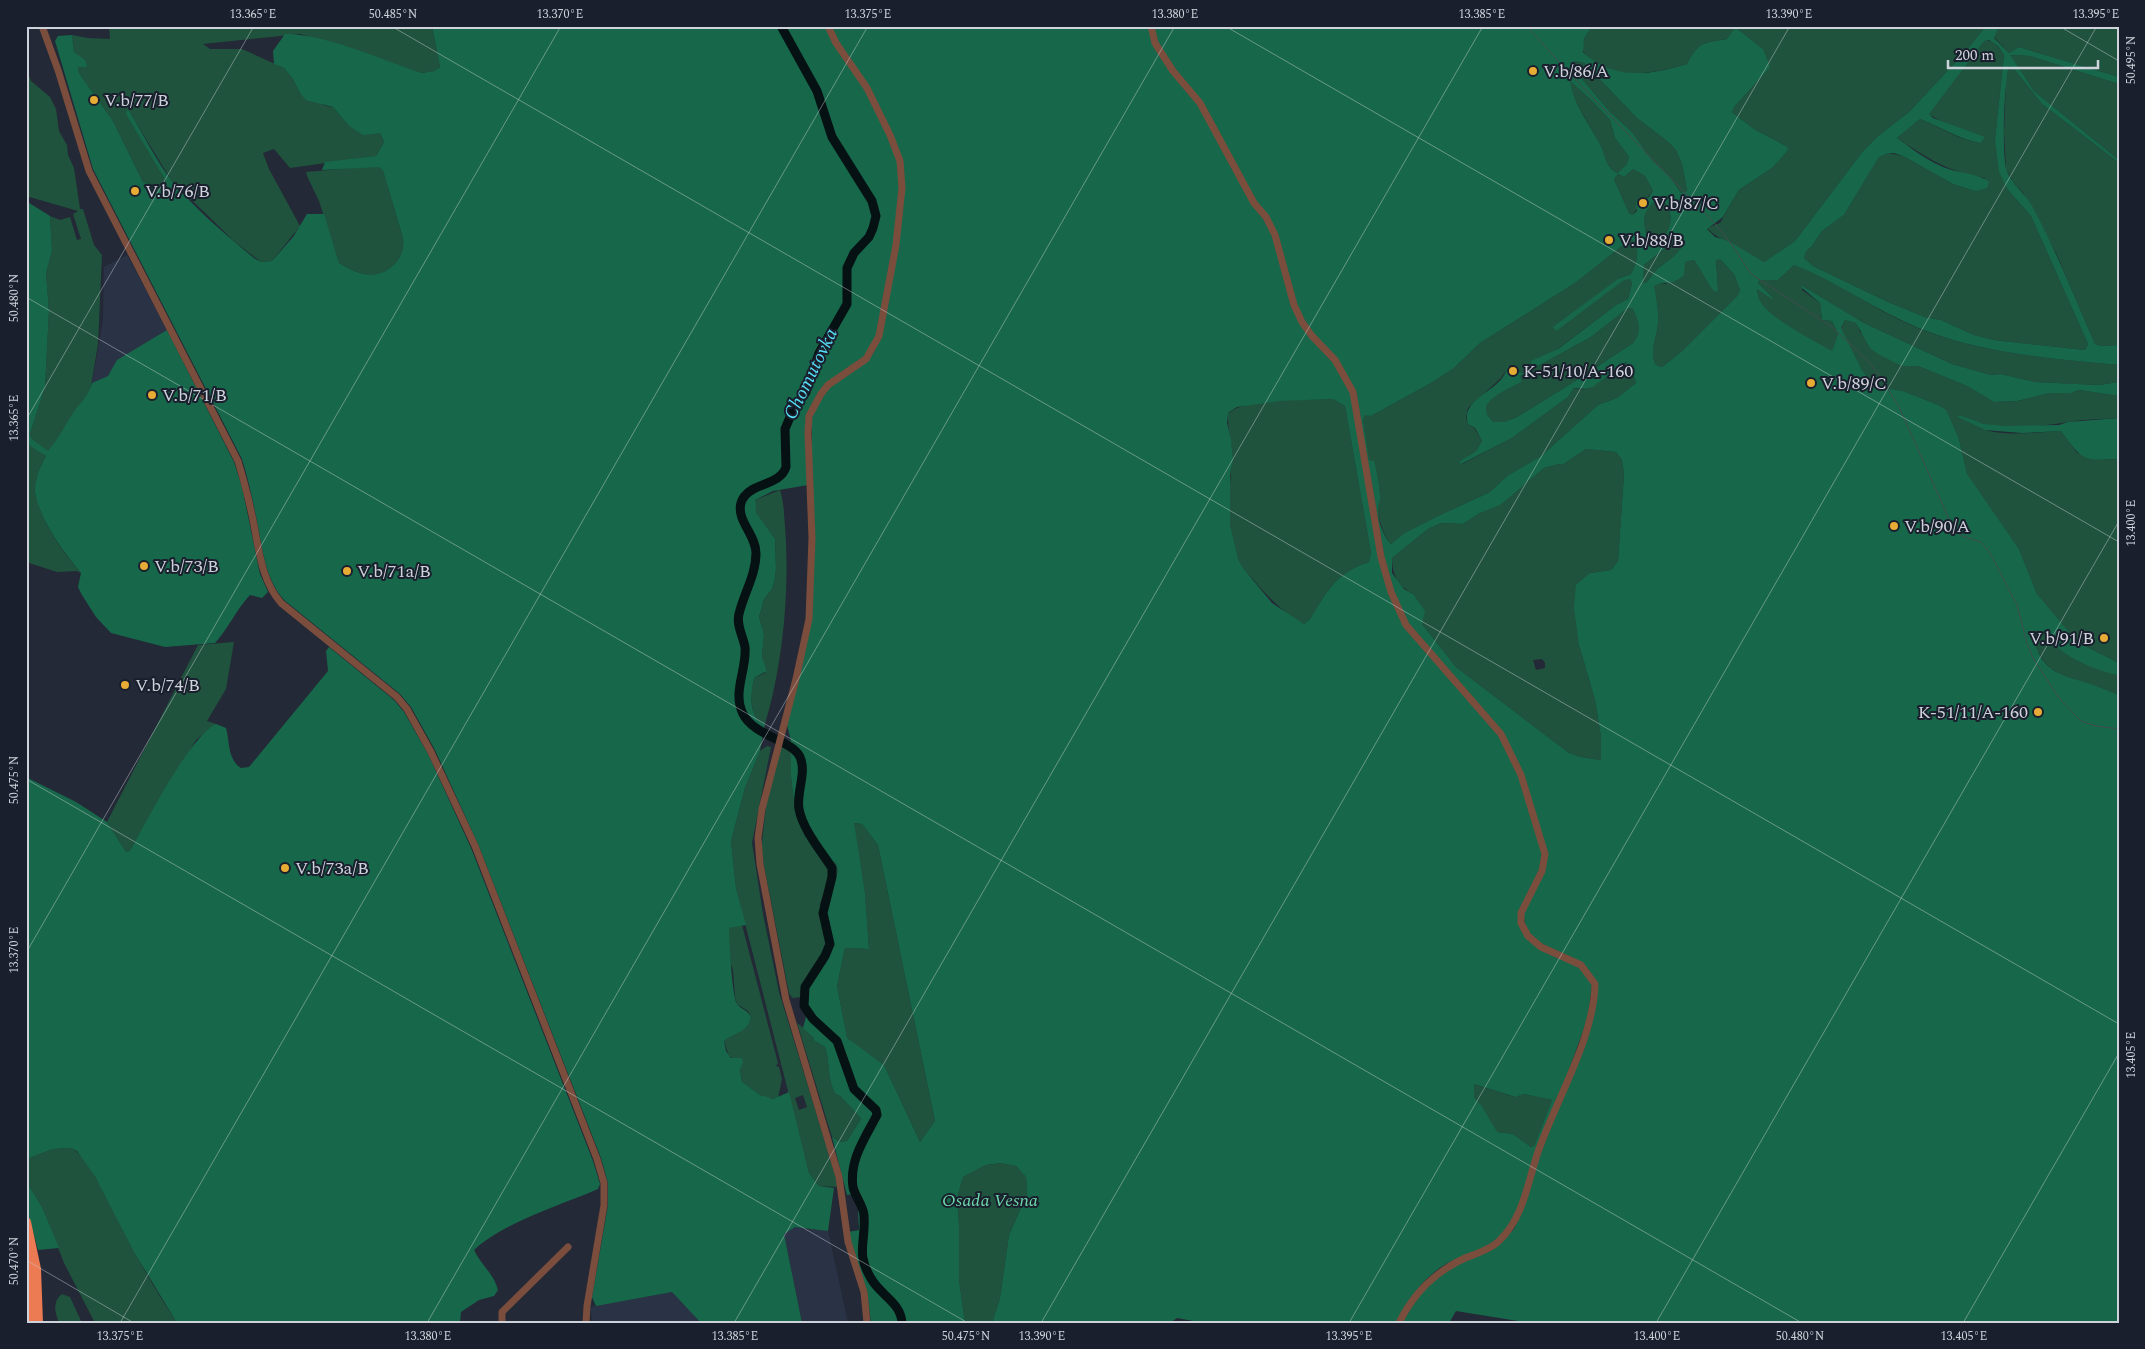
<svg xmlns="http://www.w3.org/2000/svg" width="2145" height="1349" viewBox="0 0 2145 1349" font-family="Spectral,serif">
	<rect width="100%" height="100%" fill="#232936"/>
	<g fill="#2a3346">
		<path d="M127,255L167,330L118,360L108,376L92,383L103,320L104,267Z"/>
		<path d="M795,1227L828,1231L848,1323H802L784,1234Z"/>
		<path d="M672,1292L701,1323H593L590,1307Z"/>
	</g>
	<g fill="#1f533d" fill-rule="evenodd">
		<path d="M109,26H432L440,67L434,71L421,73L341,46L300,34L203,44L210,49H242L284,68L293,79L300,93L326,106L333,107L348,125L380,133L384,142L376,156L290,168L274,149L263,153L269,169L300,226L272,261L261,262L235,242L171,180L129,111L166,181L168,189L166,192L143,182L113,121L79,73L78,67L82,66L79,56L74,52L72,35L88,38L110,39Z"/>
		<path d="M1592,26H1986L1965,52L1909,112L1878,136L1863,151L1795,241L1764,262C1748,253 1719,241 1707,228L1720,223L1739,190L1772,168L1788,147L1754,129L1732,112L1735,106L1762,75L1763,49L1735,27L1727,39C1704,43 1699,41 1687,64C1653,74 1602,84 1580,46Z"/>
		<path d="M1999,26H2119V77L2019,47L2009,53L1994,37Z"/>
		<path d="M1984,40C1994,40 1999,47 2004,55L1995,139L2008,190L2031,216L2088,344L2085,350L1994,340L1974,335L1941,320L1925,317L1888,302L1813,266L1804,258L1805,251L1812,246L1822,231L1844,215L1879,157L1889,153L1903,156L1953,184L1975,191L1985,178C1948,172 1927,158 1897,138L1920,119C1941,127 1958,140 1980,143L1928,114Z"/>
		<path d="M2009,55L2030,56L2119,84V160L2034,91Z"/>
		<path d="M1575,61L1584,63L1637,118L1667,141L1676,150L1682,164L1687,192L1681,193L1670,177L1652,160L1632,132L1610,112L1571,66Z"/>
		<path d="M2009,66L2014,69L2042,104L2119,163V345L2101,346L2095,344L2056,253L2023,193L2013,182L2006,169L2004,132L2006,81Z"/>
		<path d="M26,69L31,81L50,97L56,109L59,131L67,145L68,155L74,168L80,209H83L94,245L102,255L98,344L90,392L75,411L61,436L48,452L32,439L30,434L45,387L49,311L46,273L52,251L50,216L60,220L70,217L77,240L81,239L73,214L78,211L26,196Z"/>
		<path d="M1569,80L1590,99L1610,120L1615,138L1629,157L1626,165L1619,173C1614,171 1612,170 1609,166C1605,160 1604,151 1600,144C1589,123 1574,104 1569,80Z"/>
		<path d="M363,167H381L383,171L403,238C406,262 383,280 360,273C352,271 346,267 339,263L319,201L307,176L306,172Z"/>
		<path d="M1633,169L1645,176L1653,191L1632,215L1629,213L1614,179L1618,174L1624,177Z"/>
		<path d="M1659,199C1679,210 1671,241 1650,244C1643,226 1639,209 1659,199Z"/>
		<path d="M1681,237L1685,244L1673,257L1657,269L1646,283H1643L1644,265Z"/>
		<path d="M1631,239C1641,249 1637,263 1631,274L1618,279H1630L1632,284L1628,299L1616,305L1531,369L1522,373L1510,365L1501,378L1468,408L1466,418L1468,424L1474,428L1482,441L1476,451L1460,462L1462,464L1512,438L1568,397L1574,388C1578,389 1583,390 1587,389C1594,388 1618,367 1627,362L1632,370L1636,383L1617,398L1598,405L1541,456L1507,476L1490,492L1440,515L1406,533L1391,544C1374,528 1367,444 1363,419L1365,414L1371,416L1431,383L1453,369L1480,343L1575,283Z"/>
		<path d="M1716,259H1720L1734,274L1740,290L1738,295L1681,352L1662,367L1656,365C1648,351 1658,337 1658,322C1659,311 1656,297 1653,286L1658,283L1666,284L1685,262L1694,260C1703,270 1706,282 1716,293L1718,289Z"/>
		<path d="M1794,265C1832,278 1866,304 1902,321C1969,353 2046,358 2119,365V382L2099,385L2035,382L2001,374L1991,375L1952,364L1864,323L1803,286L1802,290L1820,303L1822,320L1832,321L1838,334L1832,352C1815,341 1767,318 1759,300C1758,297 1758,292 1757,288L1773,298L1758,283L1760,280H1778Z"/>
		<path d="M1628,308H1632C1639,319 1644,332 1633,343L1580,378L1517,417L1504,422H1493C1490,418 1485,414 1485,408C1486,398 1513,386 1522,382L1520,376L1591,337Z"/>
		<path d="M1845,320L1857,323L1860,332L1902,366H1918L1967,386L1994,402L2017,401L2050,393H2071L2079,390L2119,396V418C2103,419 2085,419 2069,422C2042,426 2011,430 1984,424C1976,422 1967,418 1959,415C1967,420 1974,425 1983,429C2005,437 2038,432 2061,431L2077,453L2102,460L2119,459V663L2077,642L2046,607L2037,594L2019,549L1967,475L1959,439L1951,423L1936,404L1903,391L1874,386L1862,370L1841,329Z"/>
		<path d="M1333,399L1345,406L1371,553L1369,562C1337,572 1327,591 1310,619L1304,624C1285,614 1271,600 1257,584C1253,578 1246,573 1242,567C1224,535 1229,495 1232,461C1234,446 1227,430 1228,415C1237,398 1313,400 1333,399Z"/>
		<path d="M28,442L46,456C40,466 34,481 35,493C40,520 63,553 81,573L77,571L57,572L26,562Z"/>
		<path d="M1586,449L1616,452L1622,460L1624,474L1618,561L1611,570L1590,573L1579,645L1595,700L1601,737V760L1581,757L1569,753L1456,667L1422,624L1413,594C1398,586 1392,575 1392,558L1428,529L1441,523L1463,524L1480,513L1499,505L1544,468L1559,464L1562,465ZM1542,659L1545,663V668L1536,670L1533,660Z"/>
		<path d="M780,490C784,502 784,515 785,527C790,588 783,665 765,724C747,716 751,693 754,678L765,673L767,669L764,666L762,657L764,634L759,617L764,599L772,589L775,578L776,568L775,539L756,512L754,506L755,500Z"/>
		<path d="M2038,629C2046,632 2049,640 2055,645C2067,655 2103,671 2119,676V695C2107,690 2094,685 2082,681C2052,674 2038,664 2033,631Z"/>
		<path d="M234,642L226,689L207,721L216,724L196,740L130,851L126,852L107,822L198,645Z"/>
		<path d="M782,739L791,741V777L794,803L806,839L836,863L838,871L835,879H830L820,904L822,921L827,940L802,997L792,998L789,993L761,851L766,806Z"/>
		<path d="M767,746L771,747L752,843L763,914L779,992L839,1187L819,1186L809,1173L736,888L731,841L745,788L760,751ZM803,1095L807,1107L799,1110L795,1098Z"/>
		<path d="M853,823L862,824L878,845L935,1121L920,1142L884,1065L847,1039L837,986L845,948L869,949L865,893Z"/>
		<path d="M742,925L778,1063L776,1066L779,1067L782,1079L778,1098C765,1102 752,1089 742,1082L740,1068L743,1063L729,1056L724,1041C734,1032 748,1033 751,1017L748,1011L737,1004L735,997L733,970L728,956L729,928Z"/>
		<path d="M797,1023L809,1032L814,1038L813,1040L825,1047C830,1061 827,1077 834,1091C834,1093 838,1095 840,1096C846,1102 857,1112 861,1119L847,1141L840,1142L832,1137Z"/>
		<path d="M1474,1084L1514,1097L1524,1094L1552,1100L1534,1146L1531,1147L1513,1134L1496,1132L1482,1106L1474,1097Z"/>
		<path d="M71,1148C93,1158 122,1229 135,1253C148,1277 162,1300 177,1323H95L64,1263L42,1207L26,1181L28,1158L53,1149Z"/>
		<path d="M1002,1163L1016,1166L1026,1177L1027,1194L1009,1235L1000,1298L992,1323H965L959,1280V1226L957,1198L963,1177L986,1165Z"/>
		<path d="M62,1294L70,1297L82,1323H59C55,1312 52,1302 62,1294Z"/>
	</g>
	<g fill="#17684a" fill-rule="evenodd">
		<path d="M432,26H825L865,89L888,136L898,161L899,188L894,244L877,335L865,357L842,373L812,405L808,485L773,491L755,500L756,512L775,539L776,568L775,578L772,589L764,599L759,617L764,634L762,657L767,671L754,678C751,694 747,716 765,724L760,751L745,788L731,841L736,888L746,925L729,928C729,940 732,996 737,1004C742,1010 747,1009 751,1017C748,1033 735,1032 724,1041L726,1051L731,1058H742L743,1063L740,1069L742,1082L760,1095L773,1099L789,1092L809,1173L819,1186L834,1188L828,1231L795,1227L784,1234L802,1323H701L672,1292L596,1306L592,1297L608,1205V1183L601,1158L478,844L435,750L411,707L400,694L284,600C264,577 262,545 256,516C252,497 248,478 242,459L93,169L55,41L58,36L72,35L74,52L85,60L87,65L86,67H78L79,73L113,121L143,182L166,192L168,189L166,181L126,114L127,110L129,111C143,133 156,161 172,181C195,209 226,235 254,258L261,262L272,261L293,237L307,214H324L339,263C346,267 352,271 360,273C383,280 406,262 403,238L383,171L380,167L322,170L325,162L376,156L384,142L380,133L363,135L348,125L333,107L306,100L300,93L293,79L284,68L274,64L273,51L285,34C327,34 381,60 422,73L434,71L440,67Z"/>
		<path d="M830,26H1149L1198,104L1273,236L1291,306L1333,362L1351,393L1379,557L1404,626L1499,736L1519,776L1542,854L1539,870L1519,912L1526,938L1580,968L1592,984L1588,1017L1521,1203C1517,1210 1515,1218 1511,1224C1497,1248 1468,1252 1446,1264C1422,1278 1409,1300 1396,1323H1204L1177,1318L1170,1323H992L1000,1298L1009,1235L1027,1194L1026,1177L1016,1166L1001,1163L986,1165L963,1177L957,1198L959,1226V1280L965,1323H871L867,1291L848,1232L859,1230L858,1210L864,1207L854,1194L847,1195L832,1137L840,1142L847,1141L861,1119C858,1114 845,1101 840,1096C838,1095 834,1093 834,1091C827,1077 830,1061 825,1047L813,1040L814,1038L803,1028L806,1017L802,997L827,940L822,921L838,871L836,863L817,851L806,839L794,803L791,777V741L787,725L811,619L812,417L816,407L830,387L868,360L874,352L882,336L898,245L899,150ZM1333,399L1345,406L1371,553L1369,562C1337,572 1327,591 1310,619L1304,624L1272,603L1243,568L1238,559L1230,525V476L1233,459L1231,439L1227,423L1228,415L1229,412L1237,407L1280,401ZM854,823L862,824L878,845L935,1121L920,1142L884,1065L847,1038L837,986L845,948L869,949L865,893ZM1474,1084L1515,1097L1524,1094L1552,1100L1534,1146L1531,1147L1513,1134L1497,1132L1482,1106L1474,1097Z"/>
		<path d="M1154,26H1515L1519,28L1523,26H1592L1584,39L1583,52C1613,81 1651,75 1687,64C1699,41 1704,43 1727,39L1735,27L1763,49L1770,67L1735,106L1732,112L1754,129L1788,147L1787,151L1772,168L1739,190L1723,217L1707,229L1715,237L1728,241L1764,262L1795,241L1863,151L1878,136L1909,112L1965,52L1986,26H1999L1994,38L2009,53L2019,47L2119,77V84L2030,56L2010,55L2034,91L2119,160V163L2042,104L2014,69L2009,66C2004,86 2002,149 2006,168C2010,183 2025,193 2032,206C2056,250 2075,298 2095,344L2101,346L2119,345V365C2046,358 1969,353 1903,321C1866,304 1832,279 1794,265L1778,280H1760L1758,283L1773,298L1772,299L1757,289C1758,293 1758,298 1760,301C1769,318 1815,341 1832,351L1838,334L1832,321L1822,320L1820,303L1801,287L1803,286L1864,323L1952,364L1991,375L2001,374L2035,382L2099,385L2119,382V396L2079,390L2071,393H2050L2017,401L1994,402L1967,386L1918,366H1902L1878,354L1870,348L1856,323L1845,320L1841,328L1862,370L1874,386L1903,391L1936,404L1946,410L1959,439L1967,474L2019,549L2037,594L2077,642L2119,663V676C2096,669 2076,663 2057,647C2050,640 2044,627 2033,631C2038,665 2051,673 2082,681C2095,685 2107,690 2119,695V1323H1531L1456,1311L1449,1323H1402L1414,1302L1429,1283L1448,1269L1499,1245L1514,1229L1525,1205L1540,1153L1566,1091L1597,983C1593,976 1589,969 1583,964C1562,948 1523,947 1524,913L1547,854L1504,733L1408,623L1393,591L1384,556L1356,391L1337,359L1314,335L1304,321L1296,304L1278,234L1256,202L1202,101L1175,70L1157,42ZM1989,40L1998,46L2004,55L1995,139L1999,172L2008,190L2031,216L2088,344L2085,350L1994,340L1974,335L1941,320L1925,317L1888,302L1813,266L1804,258L1806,251L1812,246L1822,231L1844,215L1879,157L1889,153H1894L1903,156L1953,184L1975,191L1987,188L1989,182C1979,173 1954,173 1941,166C1925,159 1911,148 1897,138L1920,119C1941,127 1958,139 1980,143L1985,137L1933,118L1929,114L1984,41ZM1575,61L1584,63L1637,118L1667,141L1676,150L1682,164L1687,191L1681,193L1670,177L1652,160L1632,132L1610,112L1571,66ZM1570,81L1590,99L1610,120L1615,138L1629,157L1626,165L1618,173C1614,171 1612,170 1609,166C1605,160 1604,151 1600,144C1589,123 1574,105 1570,81ZM1633,169L1645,176L1653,191L1648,198L1636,201L1637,211L1632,215L1629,213L1614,179L1618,174L1624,177ZM1659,199C1679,209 1671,241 1650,244C1643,226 1639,210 1659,199ZM1680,237L1685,241V244L1673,257L1657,269L1646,283H1643L1644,265ZM1631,239C1641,248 1637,263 1631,274L1618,279L1553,327L1556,331L1624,280L1630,279L1632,284L1628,299L1616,305L1558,349L1531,361V369L1522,373L1507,366C1506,390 1459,397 1468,424L1475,428L1482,441L1476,451L1459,462L1461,464L1512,438L1568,397L1574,388L1586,389L1593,387L1626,362L1632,370L1636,383L1617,398L1598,405L1541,456L1507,476L1490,492L1440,515L1405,533L1391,544C1383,536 1377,519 1378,507C1378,503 1381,501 1380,496C1379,484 1377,473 1374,461L1369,460L1363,419L1365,415L1371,416L1431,383L1453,369L1480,343L1575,283ZM1720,259L1734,274L1740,290L1738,295L1681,352L1662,367L1656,365C1648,351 1658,337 1658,322C1659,311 1656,297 1654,286C1663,280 1670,287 1684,275L1685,262L1694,260C1703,271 1706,283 1716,293L1718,290L1716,260ZM1628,308H1632C1639,320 1643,332 1633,343L1580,378L1517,417L1504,422H1493C1490,418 1485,414 1486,408C1486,398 1514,386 1522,382L1520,376L1591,337ZM1586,449L1616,452L1622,460L1624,474L1618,561L1611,570L1590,573L1576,585L1574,608L1579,645L1595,700L1601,737V760L1581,757L1569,753L1456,667L1422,624L1425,611L1413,594L1404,589L1392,573V558L1428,529L1441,523L1463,524L1480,513L1500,505L1544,468L1559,464L1562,465Z"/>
		<path d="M26,201L50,216L52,251L46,273L49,311L45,387L30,434L32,439L48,451C60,437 65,425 75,410C82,401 89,395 92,383L108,376L117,360L167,330L234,462L242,487L260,574L268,592L262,598L250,595C236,610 228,629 215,643L165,647L111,633L96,617L82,595L78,587L81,573C63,552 40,520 35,493C34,481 40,466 46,456L26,443Z"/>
		<path d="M1959,415L1984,424L2004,426L2059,425L2068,422L2119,418V459C2082,461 2082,460 2061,431L2022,433L1985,430L1958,417Z"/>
		<path d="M329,647L394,700L404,712L428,754L471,848L593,1161L600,1184L598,1189C561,1205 502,1223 474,1250C481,1265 494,1274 498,1290L494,1296L479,1300L461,1312L460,1323H177L134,1252L95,1176L77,1151L71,1148L53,1149L26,1159V777L76,802L107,822L126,852L130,851C146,823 189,737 216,724L226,728C230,742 227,759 241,768L249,767L328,671L326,651Z"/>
		<path d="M26,1181L42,1207L59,1248L38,1250L26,1206Z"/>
	</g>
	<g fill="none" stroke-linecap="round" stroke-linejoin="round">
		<path stroke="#414b4f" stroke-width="1" d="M1527,26L1568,72L1716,225L1732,245L1751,274L1832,327L1867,360L1881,377L1899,407L1954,530L1962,536L1981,542L1990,553L2017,605L2027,643L2033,658L2059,698L2081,721L2096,726L2119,729"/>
		<path stroke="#051113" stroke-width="9" d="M781,26L817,91L832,137L872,201L876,216L873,228L869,237L854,253L847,268V304L819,353L806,392L793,410L785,429L786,467C780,487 747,482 741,503C736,520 756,535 756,553C756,575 744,593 739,614C736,625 743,636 745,647C747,670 732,692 743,714C754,736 792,740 800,757C807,773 796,793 799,809C803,830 821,851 832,868V877L823,913L830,944L825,956L805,987L804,1006L813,1019L837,1041L854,1089L876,1110L877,1115C865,1138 849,1160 853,1187C855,1197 864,1206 864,1216C866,1243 855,1253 872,1280C881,1295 901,1303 902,1323"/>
		<g stroke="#7b4d3d" stroke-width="7">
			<path d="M42,26L58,70L89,171L238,461C244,481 249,500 253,520C259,549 261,580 281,603L397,697L407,709L431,752L475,846L597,1159L604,1183V1205L587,1306L586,1323"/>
			<path d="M828,26L836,43L867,88L890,135L900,161L902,188L896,245L879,336L866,359L828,385L821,394L809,416L808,433L812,538L809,619L796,679L762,809L758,838L760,864L786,1000L839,1177L848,1242L864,1292L867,1323"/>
			<path d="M1151,26L1155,43L1173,71L1200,103L1254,203L1266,217L1275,235L1294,305L1302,322L1312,336L1335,360L1353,392L1381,557L1391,592L1406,625L1501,734L1521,775L1545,854L1542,871L1521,913V923L1528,936L1541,947L1581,965L1595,984C1594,1038 1556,1100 1538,1152C1527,1184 1524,1217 1499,1241C1491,1249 1476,1254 1465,1258C1435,1272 1414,1292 1399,1323"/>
			<path d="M502,1323V1312L568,1247"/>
		</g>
		<g stroke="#ec7a52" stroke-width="10">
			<path d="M26,1222L36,1269L38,1323"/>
			<path d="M26,1257L30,1286V1323"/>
		</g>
	</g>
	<path fill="none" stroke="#ced2db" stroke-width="1" stroke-opacity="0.45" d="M391,26L2119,1024M1225,26L2119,542M2059,26L2119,61M26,297L1802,1323M26,420L254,26M26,779L968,1323M26,953L561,26M26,1260L134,1323M120,1323L868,26M427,1323L1175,26M734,1323L1483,26M1041,1323L1790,26M1349,1323L2097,26M1656,1323L2119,521M1963,1323L2119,1053"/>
	<g fill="#e7ac36" stroke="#191f2c" stroke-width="2">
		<circle cx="1533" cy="71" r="5"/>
		<circle cx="94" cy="100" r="5"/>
		<circle cx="135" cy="191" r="5"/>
		<circle cx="1643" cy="203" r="5"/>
		<circle cx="1609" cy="240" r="5"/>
		<circle cx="1513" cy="371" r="5"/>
		<circle cx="1811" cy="383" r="5"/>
		<circle cx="152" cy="395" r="5"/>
		<circle cx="1894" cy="526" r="5"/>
		<circle cx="144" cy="566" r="5"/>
		<circle cx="347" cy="571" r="5"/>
		<circle cx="2104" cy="638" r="5"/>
		<circle cx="125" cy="685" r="5"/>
		<circle cx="2038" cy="712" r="5"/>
		<circle cx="285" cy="868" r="5"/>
	</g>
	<g text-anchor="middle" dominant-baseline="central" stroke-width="4" stroke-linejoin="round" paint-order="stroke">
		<g font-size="18" fill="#ced2db" stroke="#191f2c" text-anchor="start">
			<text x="1543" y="71">V.b/86/A</text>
			<text x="104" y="100">V.b/77/B</text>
			<text x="145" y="191">V.b/76/B</text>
			<text x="1653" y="203">V.b/87/C</text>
			<text x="1619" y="240">V.b/88/B</text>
			<text x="1523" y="371">K-51/10/A-160</text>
			<text x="1821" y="383">V.b/89/C</text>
			<text x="162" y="395">V.b/71/B</text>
			<text x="1904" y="526">V.b/90/A</text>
			<text x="154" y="566">V.b/73/B</text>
			<text x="357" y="571">V.b/71a/B</text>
			<text x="2094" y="638" text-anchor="end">V.b/91/B</text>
			<text x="135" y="685">V.b/74/B</text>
			<text x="2028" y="712" text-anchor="end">K-51/11/A-160</text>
			<text x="295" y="868">V.b/73a/B</text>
		</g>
		<g font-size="18" font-style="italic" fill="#6ed8a9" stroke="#191f2c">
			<text x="990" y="1200">Osada Vesna</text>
		</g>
		<g font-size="19" font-style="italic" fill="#56def6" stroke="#191f2c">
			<text transform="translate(811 374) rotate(-64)">Chomutovka</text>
		</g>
	</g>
	<rect width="2145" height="1349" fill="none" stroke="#191f2c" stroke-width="55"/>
	<path d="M1948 60v8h150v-8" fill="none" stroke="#ced2db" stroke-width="2.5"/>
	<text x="1955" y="60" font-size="15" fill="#ced2db" stroke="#191f2c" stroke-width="4" paint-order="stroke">200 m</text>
	<rect x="28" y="28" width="2090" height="1294" fill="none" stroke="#ced2db" stroke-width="2"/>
	<g font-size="12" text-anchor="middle" fill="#ced2db">
		<text x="253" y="18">13.365°E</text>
		<text x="393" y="18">50.485°N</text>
		<text x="560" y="18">13.370°E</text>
		<text x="868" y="18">13.375°E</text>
		<text x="1175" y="18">13.380°E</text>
		<text x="1482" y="18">13.385°E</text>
		<text x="1789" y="18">13.390°E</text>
		<text x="2096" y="18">13.395°E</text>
		<text transform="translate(2131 60) rotate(-90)" y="4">50.495°N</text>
		<text transform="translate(14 298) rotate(-90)" y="4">50.480°N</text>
		<text transform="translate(14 418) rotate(-90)" y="4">13.365°E</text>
		<text transform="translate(2131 523) rotate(-90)" y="4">13.400°E</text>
		<text transform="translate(14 780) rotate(-90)" y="4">50.475°N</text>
		<text transform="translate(14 950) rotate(-90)" y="4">13.370°E</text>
		<text transform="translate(2131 1055) rotate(-90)" y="4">13.405°E</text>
		<text transform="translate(14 1261) rotate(-90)" y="4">50.470°N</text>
		<text x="120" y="1340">13.375°E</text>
		<text x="428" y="1340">13.380°E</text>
		<text x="735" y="1340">13.385°E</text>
		<text x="966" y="1340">50.475°N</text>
		<text x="1042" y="1340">13.390°E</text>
		<text x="1349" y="1340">13.395°E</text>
		<text x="1657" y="1340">13.400°E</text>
		<text x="1800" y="1340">50.480°N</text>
		<text x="1964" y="1340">13.405°E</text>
	</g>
</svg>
